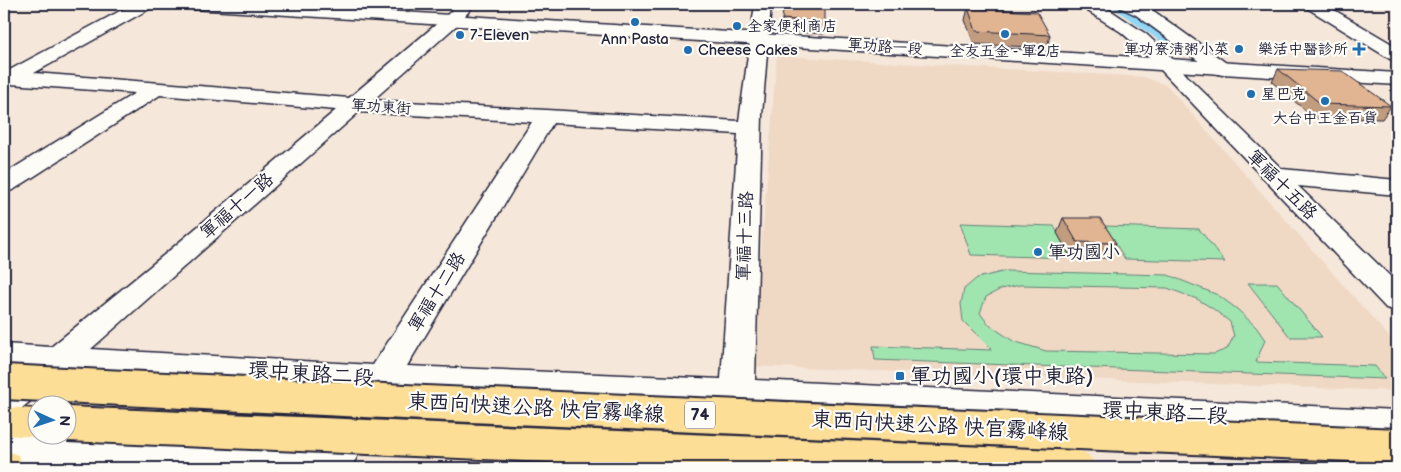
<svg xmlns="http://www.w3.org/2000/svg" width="1401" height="472" viewBox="0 0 1401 472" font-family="'Balsamiq Sans','LXGW WenKai TC',sans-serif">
	<rect width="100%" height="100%" fill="#f5e7d9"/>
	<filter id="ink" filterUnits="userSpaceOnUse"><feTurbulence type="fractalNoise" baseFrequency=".02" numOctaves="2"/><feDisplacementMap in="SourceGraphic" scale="10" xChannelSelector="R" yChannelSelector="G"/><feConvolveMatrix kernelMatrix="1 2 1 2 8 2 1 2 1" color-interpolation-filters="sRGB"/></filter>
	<g filter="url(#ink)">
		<path fill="#efd8c4" d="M777,56L1144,77L1167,86L1397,346V391L752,366Z"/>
		<g fill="#a0e4b0" stroke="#618376" fill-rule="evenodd">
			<path d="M960,223L1054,226L1071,258L971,255Z"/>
			<path d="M1105,226L1199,229L1225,262L1125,259Z"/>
			<path d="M1006,271L1168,275L1218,295L1237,309L1256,327L1265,340L1256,362L1375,366L1385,379L875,360L873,346L992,350L963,321L961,304L964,289L977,278ZM1020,285L1167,288L1197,299L1212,308L1230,322L1234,336L1227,349L1214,354L1046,351L1013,341L988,324L980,313L986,297L1001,289Z"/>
			<path d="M1248,283H1277L1322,337H1290Z"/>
		</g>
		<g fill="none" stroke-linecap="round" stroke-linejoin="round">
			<path fill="#92d6f4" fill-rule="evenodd" d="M1108,4H1126L1190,46L1193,50L1190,54H1178Z"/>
			<g stroke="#22223b" stroke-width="3">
				<g id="minor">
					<path d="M133,4H153L151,8L34,73L349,98L446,16L458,4H475L458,24L373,100L739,121L755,4H771L762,115L755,380L1397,410V438L754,407L751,468H713L719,405L392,391L351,468H89L4,462V432L320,453L358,389L65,372L16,413L4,417V384L22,369L4,368V344L51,347L164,255L336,110L160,95L13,190L4,192V174L135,93L10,84L4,82V73ZM359,112L532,122L373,365L91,349ZM553,123L738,134L721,379L407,366Z"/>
					<path d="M1081,4H1101L1146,34L1168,54L1188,77L1282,169L1397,180V195L1298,186L1397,283V311L1386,308L1144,52L1121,32L1083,8Z"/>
					<path d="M1119,4H1140L1148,7L1229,65L1232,69L1229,73L1222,75L1215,73L1136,15L1121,8Z"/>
					<path d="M1305,4H1324L1397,47V61L1390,59L1307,8Z"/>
				</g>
			</g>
			<g stroke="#22223b" stroke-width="3">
				<path id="secondary" d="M185,4H270L1397,73V85L193,9L187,8Z"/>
			</g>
			<g stroke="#22223b" stroke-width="3">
				<g id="trunk">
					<path d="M4,407L38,409V434H47L38,437L4,435Z"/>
					<path d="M4,450L18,455L24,468H4Z"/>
				</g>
			</g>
			<use href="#minor" fill="#fdfcf7" fill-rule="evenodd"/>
			<use href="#secondary" fill="#fdfcf7" fill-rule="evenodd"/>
			<use href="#trunk" fill="#fdde96" fill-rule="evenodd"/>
			<g stroke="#22223b" stroke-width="38" stroke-linecap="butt">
				<g id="trunk-bridge">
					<path d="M4,382L425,403L1397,446"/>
					<path d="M68,424L1077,468"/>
				</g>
			</g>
			<use href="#trunk-bridge" stroke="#fdde96" stroke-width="34"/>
		</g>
		<g fill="#c29c7e" stroke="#22223b">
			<path d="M968,8L1050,35L1047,48L974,44L965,20Z"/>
			<path d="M782,19L825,22L824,34L781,31Z"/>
			<path d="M1278,69L1391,106L1382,119L1314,118L1272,82Z"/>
			<path d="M1063,218L1116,243L1110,258H1071L1057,233Z"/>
		</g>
		<g fill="#e1b592" stroke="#22223b">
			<path d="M784,4H825V22L782,19Z"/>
			<path d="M968,8L1037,12L1050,35L976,31Z"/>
			<path d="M1278,69L1342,71L1391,106L1321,104Z"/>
			<path d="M1063,218H1100L1116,243L1077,242Z"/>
		</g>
	</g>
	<g fill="#1f6fb2" stroke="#fdfcf7" stroke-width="2">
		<circle cx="635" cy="22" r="5"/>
		<circle cx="737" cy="26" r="5"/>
		<circle cx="1005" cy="34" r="5"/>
		<circle cx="460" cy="35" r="5"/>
		<circle cx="1239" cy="49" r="5"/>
		<path d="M1356.5 41.5h5v5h5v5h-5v5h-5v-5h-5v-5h5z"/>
		<circle cx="688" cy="50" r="5"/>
		<circle cx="1251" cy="94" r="5"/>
		<circle cx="1325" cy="101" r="5"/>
		<circle cx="1038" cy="252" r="5"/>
		<rect x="895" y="371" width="10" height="10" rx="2.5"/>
	</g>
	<g text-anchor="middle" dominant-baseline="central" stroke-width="4.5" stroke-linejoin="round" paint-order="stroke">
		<g font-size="15" fill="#22223b" stroke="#fdfcf7" text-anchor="start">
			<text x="747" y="26">全家便利商店</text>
			<text x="470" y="35">7-Eleven</text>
			<text x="635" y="39" text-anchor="middle">Ann Pasta</text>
			<text x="1229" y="49" text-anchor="end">軍功寮清粥小菜</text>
			<text x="1348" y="49" text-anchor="end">樂活中醫診所</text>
			<text x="698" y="50">Cheese Cakes</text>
			<text x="1005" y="51" text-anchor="middle">全友五金 - 軍2店</text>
			<text x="1261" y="94">星巴克</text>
			<text x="1325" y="118" text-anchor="middle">大台中王金百貨</text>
		</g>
		<g font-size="15" fill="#22223b" stroke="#fdfcf7">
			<text transform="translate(885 47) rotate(4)">軍功路一段</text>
			<text transform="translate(381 107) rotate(4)">軍功東街</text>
		</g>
		<rect fill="#fdfcf7" stroke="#646373" stroke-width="1" x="685" y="401.5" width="30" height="27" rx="4"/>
		<g font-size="16" font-weight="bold" fill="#22223b">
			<text x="700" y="415">74</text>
		</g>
		<g font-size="18" fill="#22223b" stroke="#fdfcf7">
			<text transform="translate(1282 185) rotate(45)">軍福十五路</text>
			<text transform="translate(237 206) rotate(-41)">軍福十一路</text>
			<text transform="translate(745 236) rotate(-88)">軍福十三路</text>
			<text transform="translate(437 292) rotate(-58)">軍福十二路</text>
		</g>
		<g font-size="18" fill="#22223b" stroke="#fdfcf7" text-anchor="start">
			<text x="1048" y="252">軍功國小</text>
		</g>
		<g font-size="21" fill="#22223b" stroke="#fdfcf7">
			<text transform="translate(311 374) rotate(4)">環中東路二段</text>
			<text transform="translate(536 408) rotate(3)">東西向快速公路 快官霧峰線</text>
			<text transform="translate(1165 413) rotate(3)">環中東路二段</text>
			<text transform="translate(940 426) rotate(3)">東西向快速公路 快官霧峰線</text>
		</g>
		<g font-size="21" fill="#22223b" stroke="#fdfcf7" text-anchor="start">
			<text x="910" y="376">軍功國小(環中東路)</text>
		</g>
	</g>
	<rect width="1401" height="472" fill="none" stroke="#fdfcf7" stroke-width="20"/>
	<rect x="10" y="10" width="1381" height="452" fill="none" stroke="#22223b" stroke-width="2" filter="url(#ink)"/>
	<g transform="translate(52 420) rotate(93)"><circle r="24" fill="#fdfcf7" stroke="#a5a5ac"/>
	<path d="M0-4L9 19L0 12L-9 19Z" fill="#1f6fb2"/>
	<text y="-8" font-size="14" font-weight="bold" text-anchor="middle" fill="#22223b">N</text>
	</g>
</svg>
